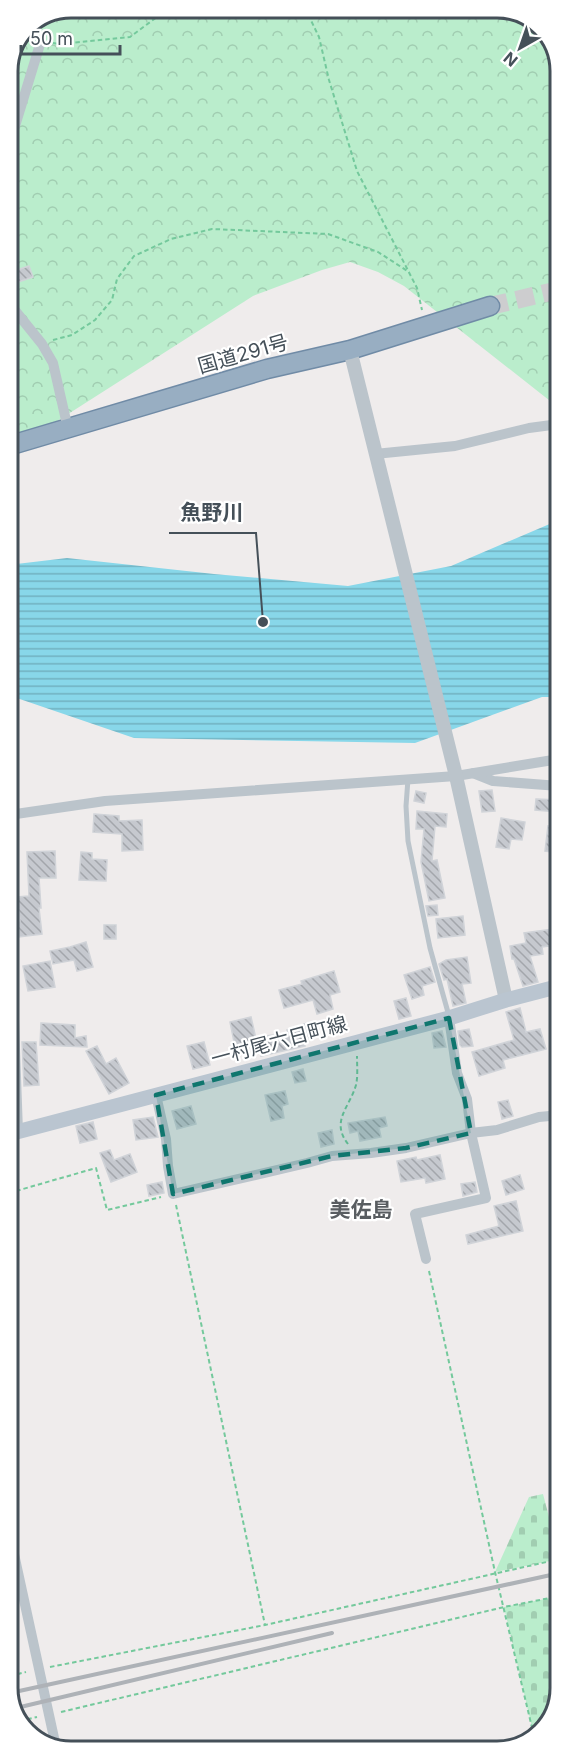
<svg xmlns="http://www.w3.org/2000/svg" width="568" height="1759" viewBox="0 0 568 1759" font-family="Inter,'Noto Sans JP',sans-serif">
	<defs>
		<pattern id="forest-crowns" width="20" height="18" patternUnits="userSpaceOnUse" patternTransform="scale(1.5)"><rect width="20" height="18" fill="#baedcc"/><path d="M2 6a3 3 0 1 1 6 0M12 15a3 3 0 1 1 6 0" fill="none" stroke="#a1cdb1"/></pattern>
		<pattern id="cemetery-stones" width="16" height="16" patternUnits="userSpaceOnUse" patternTransform="scale(1.5)"><rect width="16" height="16" fill="#baedcc"/><path d="M2 7V4a2 2 0 0 1 4 0v3zM10 15v-3a2 2 0 0 1 4 0v3z" fill="#a1cdb1"/></pattern>
		<pattern id="water-rules" width="6" height="5" patternUnits="userSpaceOnUse" patternTransform="scale(1.5)"><rect width="6" height="5" fill="#88d7e9"/><path d="M0 2.5h6" fill="none" stroke="#71b1c0"/></pattern>
		<pattern id="building-back-hatch" width="6" height="6" patternUnits="userSpaceOnUse" patternTransform="scale(1.5)"><rect width="6" height="6" fill="#c6c9cf"/><path d="M-1 5l2 2M0 0l6 6M5-1l2 2" fill="none" stroke="#a3a6ab"/></pattern>
	</defs>
	<rect width="100%" height="100%" fill="#efecec"/>
	<path fill="url(#forest-crowns)" d="M71,8H501L539,23L558,55L559,408L404,286L378,272L350,262L322,270L253,296L29,439L8,449V67L26,26Z"/>
	<g fill="url(#cemetery-stones)">
		<path d="M543,1494L560,1559L495,1572L529,1497Z"/>
		<path d="M560,1596V1688L547,1727L534,1736L504,1607Z"/>
	</g>
	<path fill="url(#water-rules)" d="M559,520V697H542L415,743L134,738L8,695V565L67,558L214,574L348,586L451,566Z"/>
	<g fill="url(#building-back-hatch)" stroke="#d0d3d8" stroke-width="1.5">
		<path d="M29,266L33,277L15,283L11,272Z"/>
		<path d="M492,790L495,811L482,812L479,791Z"/>
		<path d="M416,791L426,793L424,803L414,801Z"/>
		<path d="M536,799L559,800L558,812L535,810Z"/>
		<path d="M417,811L447,814L446,827L435,826L432,861L437,860L445,898L429,901L421,862L424,829H416Z"/>
		<path d="M94,814L119,816V821L142,820L143,850L122,851V834L93,832Z"/>
		<path d="M501,818L525,822L522,840L511,839L509,849L496,847Z"/>
		<path d="M548,826L559,829V853L545,851Z"/>
		<path d="M55,851L56,878H39L41,908H39L42,934L19,937L18,921H20L17,897L29,896L27,852Z"/>
		<path d="M81,852L92,853V859L107,860L106,881L79,880Z"/>
		<path d="M437,905L438,915L428,916L426,906Z"/>
		<path d="M463,916L465,935L438,938L436,919Z"/>
		<rect x="104" y="925" width="12" height="14"/>
		<path d="M553,929L555,945L542,947L543,954L530,956L538,982L523,986L514,959H512L510,946L526,943L524,933Z"/>
		<path d="M86,942L93,967L77,971L74,960L53,964L50,951L70,947Z"/>
		<path d="M467,957L471,983L462,984L466,1003L453,1006L447,979L444,980L439,964L446,960Z"/>
		<path d="M50,961L55,987L28,991L23,966Z"/>
		<path d="M430,967L435,982L422,986L424,995L412,999L404,975Z"/>
		<path d="M334,971L340,992L330,995L333,1009L317,1014L313,1000L284,1008L279,990L302,984L301,981Z"/>
		<path d="M406,998L411,1016L399,1019L394,1001Z"/>
		<path d="M520,1008L526,1032L540,1029L546,1049L503,1060L505,1068L479,1076L472,1052L514,1040L506,1012Z"/>
		<path d="M251,1017L257,1043L235,1047L230,1022Z"/>
		<path d="M310,1022L315,1037L303,1041L305,1046L261,1056L259,1037L288,1033L287,1030Z"/>
		<path d="M41,1023L75,1025V1038L86,1036L87,1047L40,1045Z"/>
		<path d="M469,1029L473,1046L462,1047L460,1045L458,1031Z"/>
		<path d="M442,1031L446,1047L434,1048L432,1033Z"/>
		<path d="M22,1042H36L39,1085L24,1086Z"/>
		<path d="M204,1042L210,1065L193,1069L187,1046Z"/>
		<path d="M97,1046L106,1064L116,1058L129,1083L109,1094L86,1051Z"/>
		<path d="M303,1069L306,1081L295,1083L292,1072Z"/>
		<path d="M285,1091L288,1104L282,1106L284,1118L271,1121L265,1095Z"/>
		<path d="M508,1100L513,1116L502,1119L498,1102Z"/>
		<path d="M191,1106L196,1124L177,1129L172,1111Z"/>
		<path d="M153,1117L158,1137L136,1140L133,1120Z"/>
		<path d="M385,1117L387,1126L379,1128L381,1137L360,1141L358,1131L350,1133L348,1123Z"/>
		<path d="M93,1122L97,1139L80,1143L76,1126Z"/>
		<path d="M332,1130L334,1144L321,1147L318,1133Z"/>
		<path d="M110,1150L114,1160L130,1154L137,1172L111,1182L100,1153Z"/>
		<path d="M440,1155L445,1179L426,1183L425,1178L401,1182L397,1161L416,1157L417,1160Z"/>
		<path d="M520,1175L524,1189L506,1195L502,1181Z"/>
		<path d="M162,1182L164,1193L149,1196L147,1185Z"/>
		<path d="M475,1182L477,1192L463,1196L461,1184Z"/>
		<path d="M516,1201L523,1231L468,1244L466,1235L499,1226L494,1206Z"/>
	</g>
	<g fill="none" stroke-linecap="round" stroke-linejoin="round">
		<path stroke="#cdcdcf" stroke-width="18" stroke-dasharray="18 9" stroke-linecap="butt" d="M490,306L559,290"/>
		<g stroke="#708ba6" stroke-width="21">
			<path id="trunk" d="M8,446L267,369L350,350L490,306"/>
		</g>
		<g stroke="#74c99c" stroke-width="2" stroke-dasharray="4.5 3" stroke-linecap="butt">
			<path d="M305,8L319,37L329,80L357,171L417,288L422,310"/>
			<path d="M53,43L60,44L130,37L169,8"/>
			<path d="M53,340L72,335L95,320L112,300L117,279L134,256L171,239L212,229L328,234L378,252L409,272"/>
			<path d="M348,1144C330,1121 350,1107 356,1085C358,1077 357,1065 357,1056"/>
			<path d="M9,1193L96,1168L107,1210L161,1197"/>
			<path d="M176,1205L265,1625"/>
			<path d="M429,1271L495,1572L534,1736"/>
			<path d="M50,1667L265,1625L560,1559"/>
			<path d="M10,1676L26,1672"/>
			<path d="M61,1712L504,1607L560,1596"/>
			<path d="M20,1721L37,1717"/>
		</g>
		<path stroke="#bbc4cb" stroke-width="5" d="M408,779L406,806L408,841L430,948L449,1016"/>
		<g stroke="#bbc4cb" stroke-width="10">
			<path d="M8,149L41,41"/>
			<path d="M8,286L13,308L42,344L53,363L68,429"/>
			<path d="M375,454L455,446L529,428L559,424"/>
			<path d="M473,773L493,781L559,786"/>
			<path d="M9,815L105,801L456,776L559,759"/>
			<path d="M9,882L18,1132"/>
			<path d="M156,1095L166,1139L168,1166L173,1194L307,1163L332,1156L371,1153L406,1148L471,1133L497,1130L539,1117L560,1115"/>
			<path d="M426,1259L415,1214L486,1198L471,1133L467,1099L457,1073L449,1018"/>
			<path d="M9,1531L56,1747"/>
		</g>
		<path stroke="#bbc4cb" stroke-width="14" d="M350,350L456,776L506,1000"/>
		<path stroke="#bac5d0" stroke-width="15" d="M9,1134L449,1018L506,1000L560,986"/>
		<use href="#trunk" stroke="#98aec2" stroke-width="18"/>
		<g stroke="#aeb2b7" stroke-width="4">
			<path d="M10,1693L560,1573"/>
			<path d="M12,1709L332,1633"/>
		</g>
	</g>
	<path fill="#0f766e" fill-opacity="0.2" stroke="#0f766e" stroke-width="4.5" stroke-dasharray="12 8" stroke-linejoin="round" d="M449,1018L471,1133L406,1148L332,1156L173,1194L156,1095Z"/>
	<g text-anchor="middle" dominant-baseline="central" stroke-width="4.5" stroke-linejoin="round" paint-order="stroke">
		<g font-size="20" fill="#455059" stroke="#fff">
			<text transform="translate(243 354) rotate(-16)">国道291号</text>
			<text transform="translate(279 1041) rotate(-15)">一村尾六日町線</text>
		</g>
		<g font-size="21" font-weight="bold" fill="#595d61" stroke="#fff">
			<text x="361" y="1209">美佐島</text>
		</g>
	</g>
	<path d="M0 0H568V1759H0ZM71 18H497A53 53 0 0 1 550 71V1688A53 53 0 0 1 497 1741H71A53 53 0 0 1 18 1688V71A53 53 0 0 1 71 18Z" fill="#fff" fill-rule="evenodd"/>
	<path fill="none" stroke="#455059" stroke-width="3" d="M71 18H497A53 53 0 0 1 550 71V1688A53 53 0 0 1 497 1741H71A53 53 0 0 1 18 1688V71A53 53 0 0 1 71 18Z"/>
	<path fill="none" stroke="#455059" stroke-width="2" d="M263 622L256 533H169"/>
	<circle fill="#455059" stroke="#fff" stroke-width="2" cx="263" cy="622" r="6"/>
	<g font-size="21" text-anchor="middle" font-weight="bold" fill="#455059" stroke="#fff" stroke-width="4.5" stroke-linejoin="round" paint-order="stroke">
		<text x="212" y="520">魚野川</text>
	</g>
	<g transform="translate(520 48) rotate(220)" stroke="#ffffff" stroke-width="4.5" paint-order="stroke">
	<path d="M0-4.5L10 22L0 15L-10 22Z" fill="#455059"/>
	<text y="-9" font-size="16" font-weight="bold" text-anchor="middle" fill="#455059">N</text>
	</g>
	<path d="M21 45v9h99v-9" fill="none" stroke="#455059" stroke-width="3"/>
	<text x="30" y="45" font-size="18" fill="#455059" stroke="#ffffff" stroke-width="4.5" paint-order="stroke">50 m</text>
</svg>
